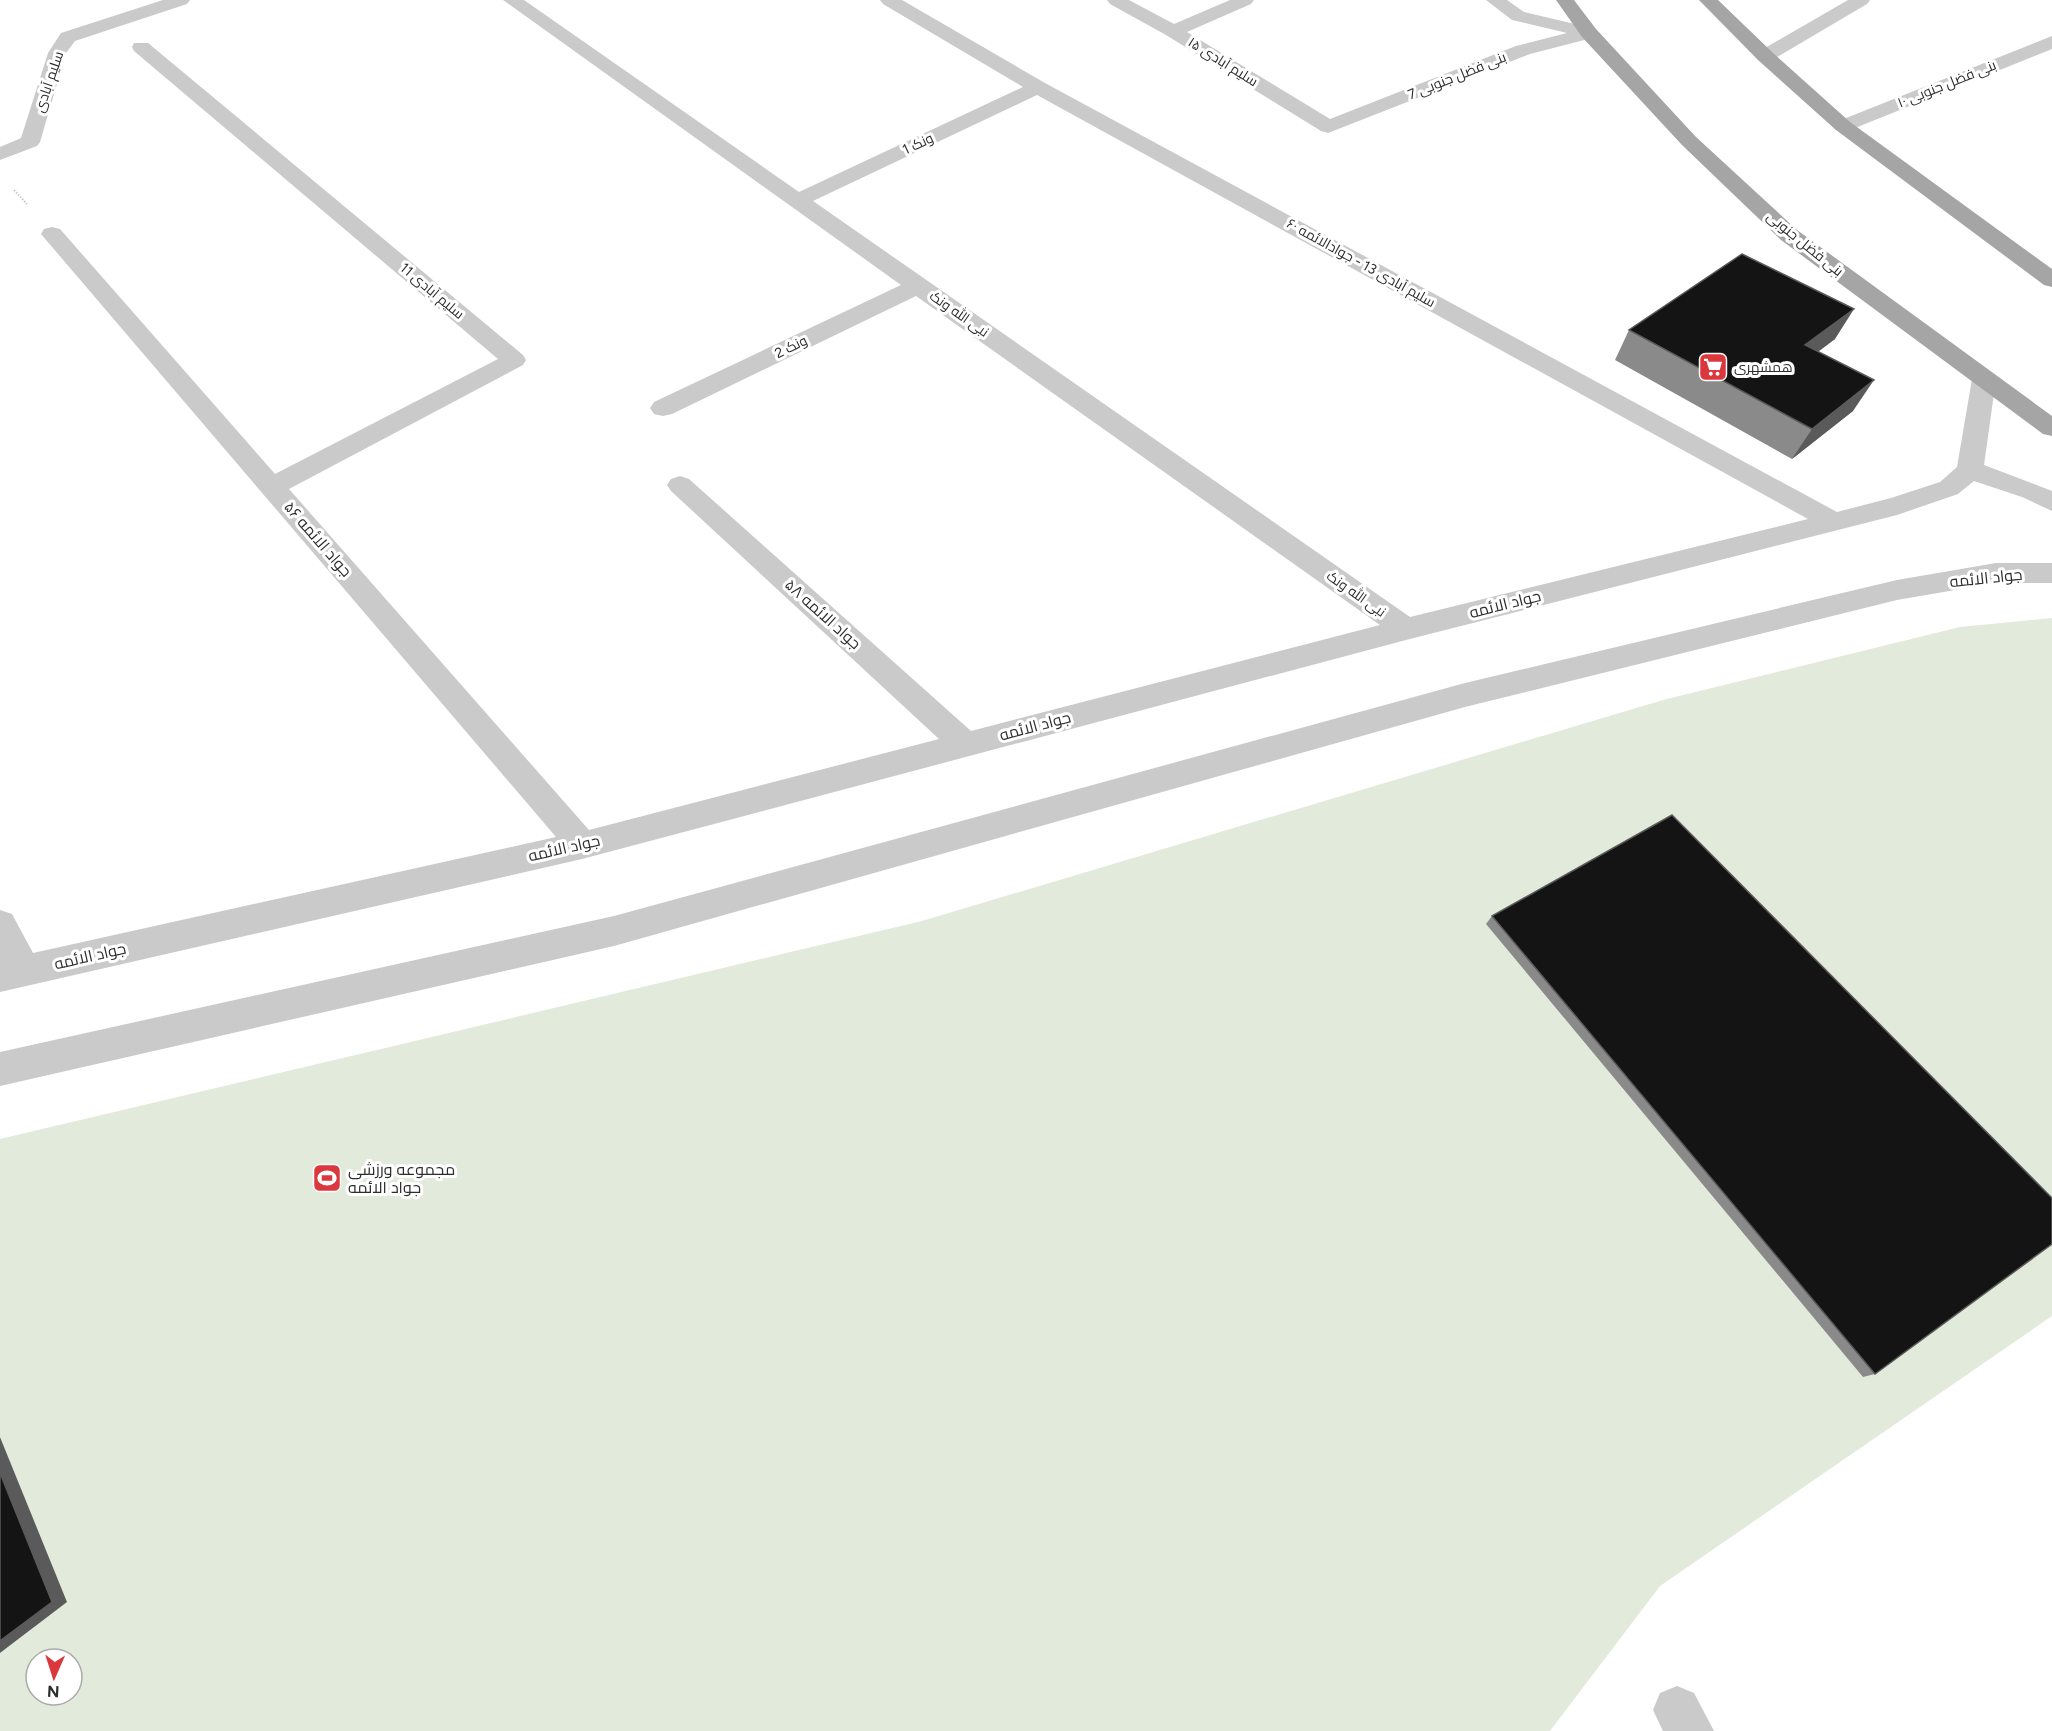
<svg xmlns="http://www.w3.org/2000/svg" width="2052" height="1731" viewBox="0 0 2052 1731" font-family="Figtree,Cairo,sans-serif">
	<rect width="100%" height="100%" fill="#fff"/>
	<path fill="#e2eadb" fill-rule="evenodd" d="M2052,618V1316L1660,1586L1550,1731H0V1653L67,1602L0,1437V1139L922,921L1663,700L1960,627ZM36,1659H72V1695H36Z"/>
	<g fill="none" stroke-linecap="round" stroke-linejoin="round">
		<path stroke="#cacaca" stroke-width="2" stroke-dasharray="1.5 1.5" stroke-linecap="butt" d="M14,190L27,204"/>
		<g fill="#cacaca" fill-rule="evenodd">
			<path d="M163,0H190L187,4L75,41L66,53L40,142L37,146L0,160V147L21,138L48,53L61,33Z"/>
			<path d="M503,0H524L799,192L1023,87L883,4L880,0H902L1045,83L1837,512L1891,498L1940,482L1957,467L1972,379L1975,374L1984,371L1993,374L1996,379L1984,465L2052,491V511L2022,497L1974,481L1958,494L1897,515L1406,640L582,859L0,992V910L12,914L33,953L556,837L41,234L44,229L52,227L60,229L275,474L498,359L134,51L132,47L134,43H148L523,355L526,360L523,365L289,489L589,830L939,739L671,491L667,485L671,479L680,476L689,479L971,731L1380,625L916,296L672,414L663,416L654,414L650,408L654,402L901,285ZM1037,95L1808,519L1410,617L813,201Z"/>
			<path d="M1107,0H1129L1174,24L1230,0H1254L1251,4L1187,32L1330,119L1516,46L1567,33L1512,20L1486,0H1507L1524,12L1596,29L1598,33L1596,37L1530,54L1328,133L1321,131L1166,35L1110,4Z"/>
			<path d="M1848,0H1870L1867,4L1772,60H1758L1756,56L1758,52Z"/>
			<path d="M2052,36V49L1850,130H1836L1833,126L1836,122Z"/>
			<path d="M1996,563H2052V583H1996L1897,600L1465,707L614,946L0,1086V1052L614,916L1465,683L1897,580Z"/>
			<path d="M1677,1686L1694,1693L1714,1731H1663L1653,1710L1660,1693Z"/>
		</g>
		<g fill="#a5a5a5" fill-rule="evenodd">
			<path d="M1556,0H1574L1596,29L1696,137L1797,230L2052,416V436L2043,434L1781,240L1682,145L1582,37Z"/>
			<path d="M1699,0H1718L1772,52L1850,122L2052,269V287L2044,285L1836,130L1758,60Z"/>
		</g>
	</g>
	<g fill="#8a8a8a">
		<path d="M1629,330L1835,339L1818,352L1853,411L1792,459L1615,360Z"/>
		<path d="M1492,916L1875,1374L1863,1377L1486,924Z"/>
	</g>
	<g fill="#5a5a5a">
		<path d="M1854,309L1835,339L1786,375L1805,345Z"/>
		<path d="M1874,380L1853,411L1792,459L1812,429Z"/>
		<path d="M0,1437L67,1602L0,1653Z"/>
	</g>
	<g fill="#141414" stroke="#5a5a5a" stroke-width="1.5">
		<path d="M1742,254L1854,309L1805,345L1874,380L1812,429L1629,330Z"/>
		<path d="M1672,815L2052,1198V1244L1875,1374L1492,916Z"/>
		<path d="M0,1473L52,1602L0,1641Z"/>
	</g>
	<defs>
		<g id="supermarket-square" transform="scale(1.5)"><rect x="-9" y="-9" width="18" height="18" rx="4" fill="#db383d" stroke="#fff"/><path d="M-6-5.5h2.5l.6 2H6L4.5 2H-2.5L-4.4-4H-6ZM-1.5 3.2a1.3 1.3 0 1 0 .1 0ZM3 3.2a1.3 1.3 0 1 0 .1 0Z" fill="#fff"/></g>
		<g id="stadium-square" transform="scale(1.5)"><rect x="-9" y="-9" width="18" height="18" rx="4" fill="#db383d" stroke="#fff"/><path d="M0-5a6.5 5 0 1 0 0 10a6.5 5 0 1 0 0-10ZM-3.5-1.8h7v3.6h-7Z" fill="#fff"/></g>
	</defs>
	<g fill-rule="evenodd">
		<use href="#supermarket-square" x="1713" y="367"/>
		<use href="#stadium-square" x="327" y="1178"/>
	</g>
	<g text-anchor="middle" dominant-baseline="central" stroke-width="6" stroke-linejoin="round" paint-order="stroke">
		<g font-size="14" fill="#2d2d2d" stroke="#fff">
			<text transform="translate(1223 62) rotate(32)">سلیم آبادی ۱۵</text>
			<text transform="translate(1457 76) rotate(-22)">بنی فضل جنوبی 7</text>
			<text transform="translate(49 82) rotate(-71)">سلیم آبادی</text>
			<text transform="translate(1947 84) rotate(-22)">بنی فضل جنوبی ۱۰</text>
			<text transform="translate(918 144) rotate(-25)">ونک 1</text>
			<text transform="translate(1805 244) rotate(39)">بنی فضل جنوبی</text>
			<text transform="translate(1361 263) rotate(29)">سلیم آبادی 13 - جوادالائمه ۶۰</text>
			<text transform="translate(432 291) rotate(40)">سلیم آبادی 11</text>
			<text transform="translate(959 314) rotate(35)">نبی الله ونک</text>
			<text transform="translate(791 347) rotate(-26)">ونک 2</text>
			<text transform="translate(1356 594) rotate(35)">نبی الله ونک</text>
		</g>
		<g font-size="14" fill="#2d2d2d" stroke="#fff" text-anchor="start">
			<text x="1734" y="367">همشهری</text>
		</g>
		<g font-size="16" fill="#2d2d2d" stroke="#fff">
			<text transform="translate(318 539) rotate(49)">جواد الائمه ۵۶</text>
			<text transform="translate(1986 578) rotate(-6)">جواد الائمه</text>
			<text transform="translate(1505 604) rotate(-14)">جواد الائمه</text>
			<text transform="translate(823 614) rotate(42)">جواد الائمه ۵۸</text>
			<text transform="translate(1035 726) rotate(-15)">جواد الائمه</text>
			<text transform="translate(564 848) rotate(-13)">جواد الائمه</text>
			<text transform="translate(90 956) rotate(-13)">جواد الائمه</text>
		</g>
		<g font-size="16" fill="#2d2d2d" stroke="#fff" text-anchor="start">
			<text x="348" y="1169">مجموعه ورزشی<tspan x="348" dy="18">جواد الائمه</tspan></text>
		</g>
	</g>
	<g transform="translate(54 1677) rotate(183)"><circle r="28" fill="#ffffff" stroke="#ababab" stroke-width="1.5"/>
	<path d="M0-4.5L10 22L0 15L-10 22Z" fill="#db383d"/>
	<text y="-9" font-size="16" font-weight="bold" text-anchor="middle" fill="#2d2d2d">N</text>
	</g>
</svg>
